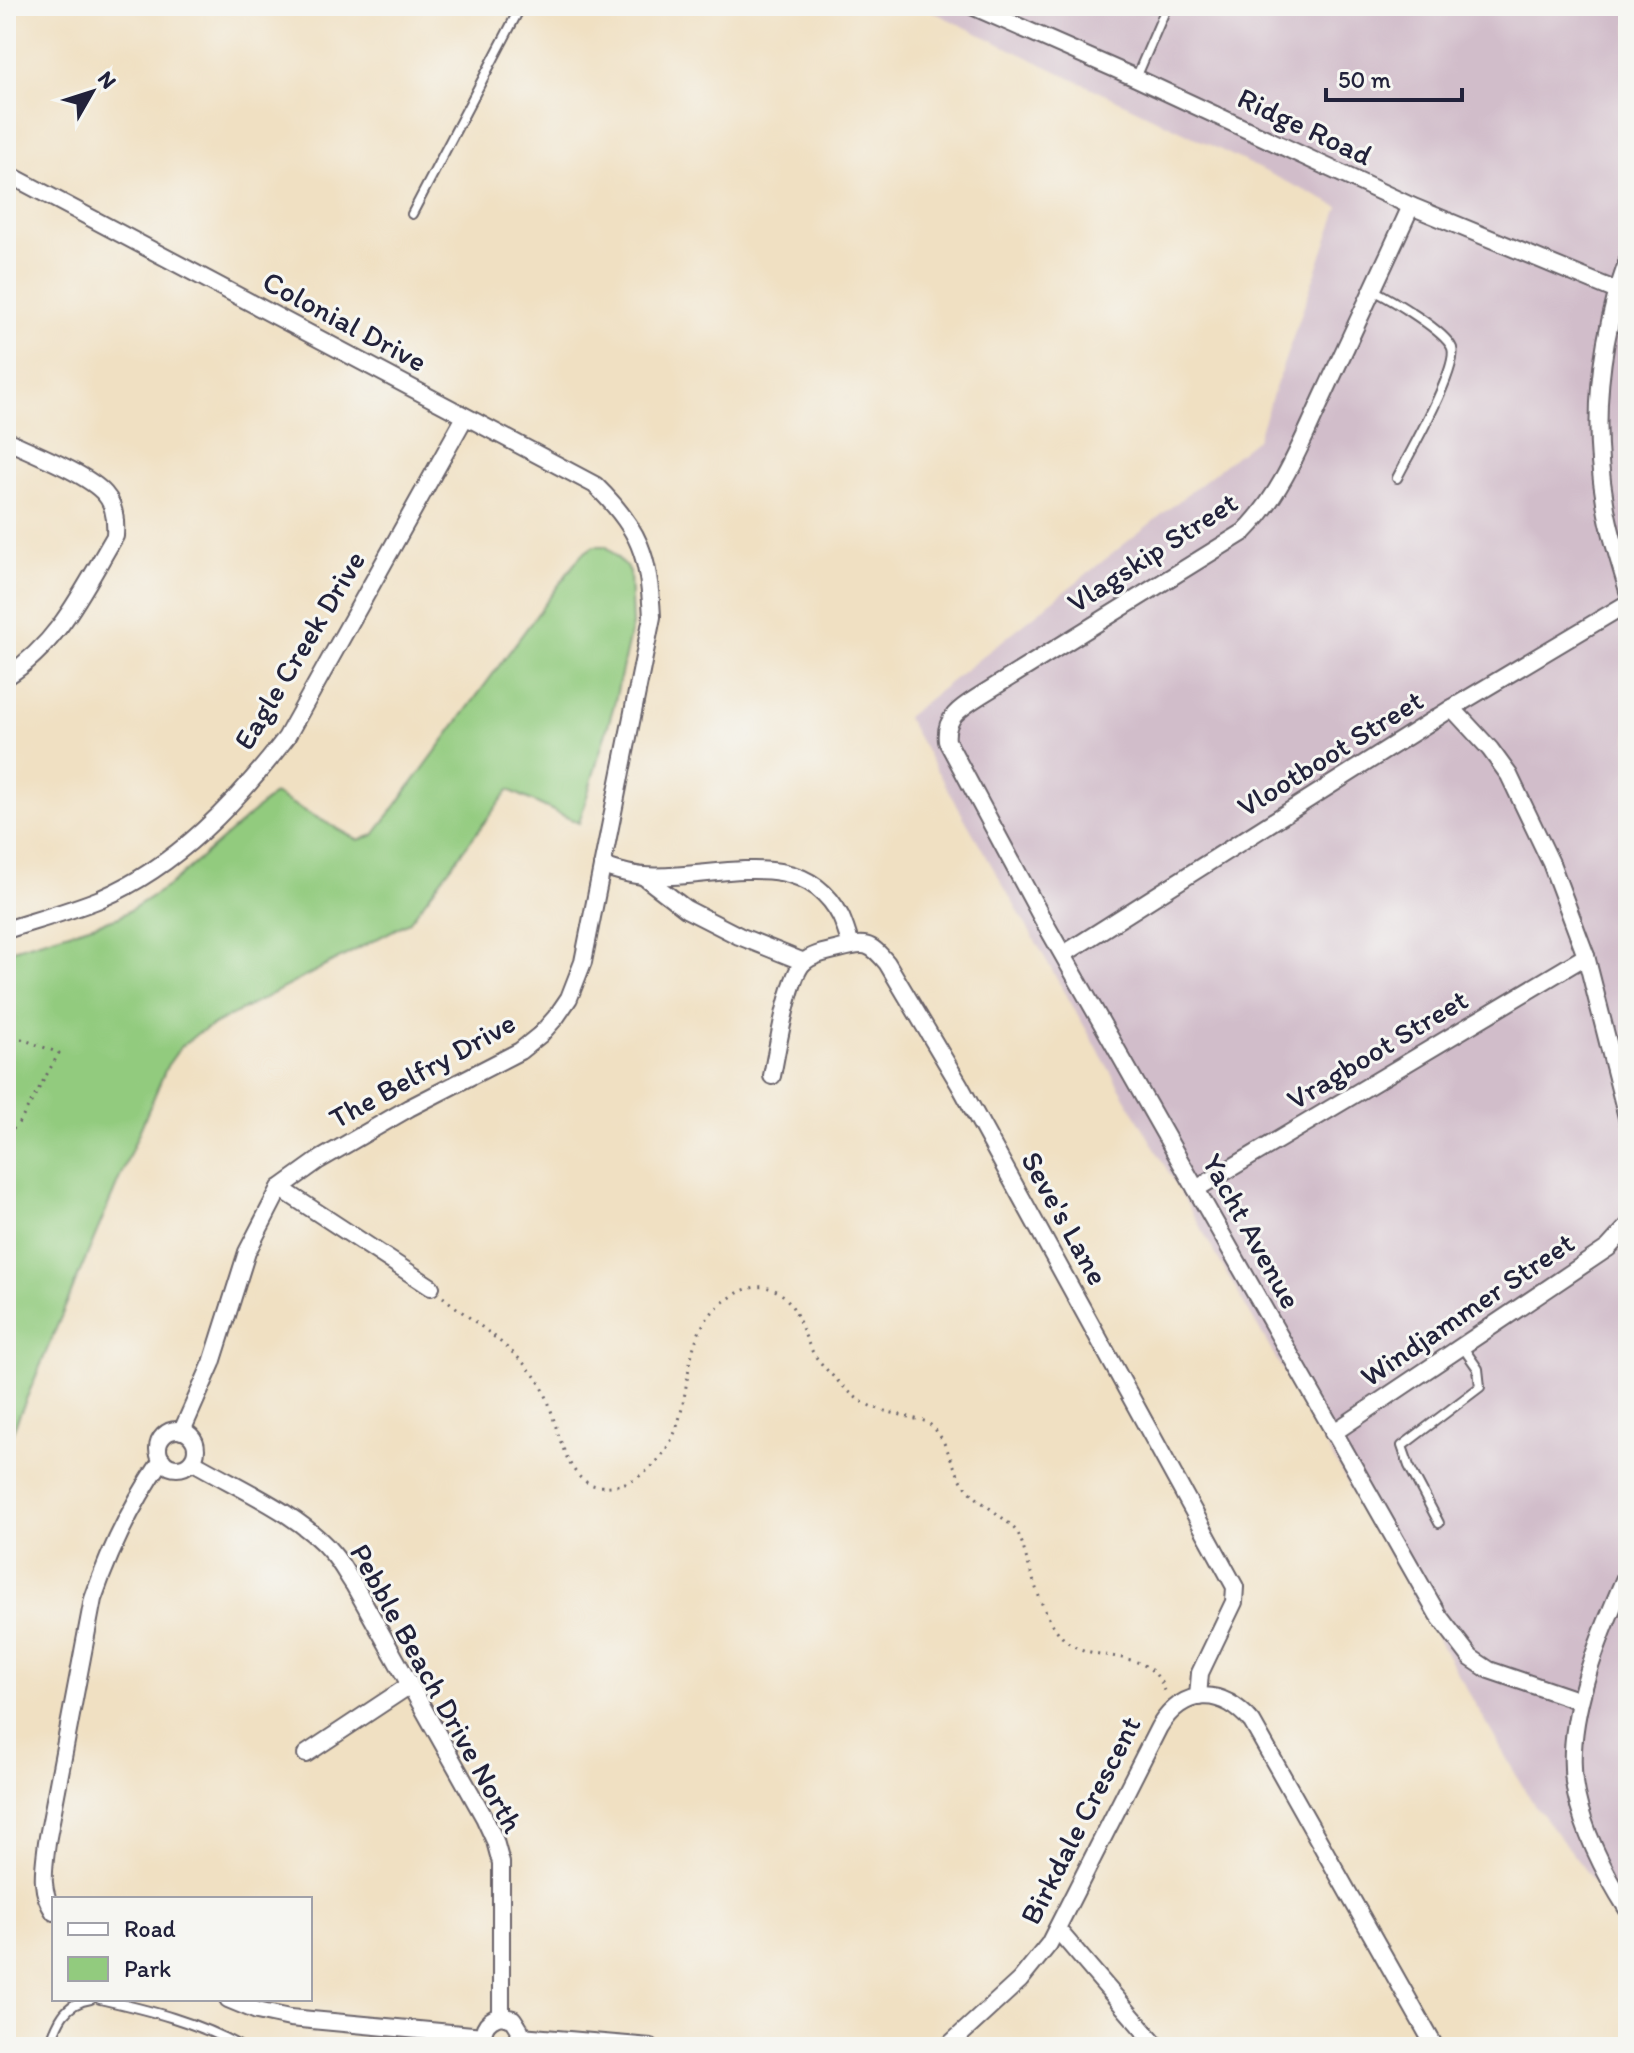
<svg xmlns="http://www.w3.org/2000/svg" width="1634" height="2053" viewBox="0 0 1634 2053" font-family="Itim,sans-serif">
	<rect width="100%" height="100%" fill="#f6f6f2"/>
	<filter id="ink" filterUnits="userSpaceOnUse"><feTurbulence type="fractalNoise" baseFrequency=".0125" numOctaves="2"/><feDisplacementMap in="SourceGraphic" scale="16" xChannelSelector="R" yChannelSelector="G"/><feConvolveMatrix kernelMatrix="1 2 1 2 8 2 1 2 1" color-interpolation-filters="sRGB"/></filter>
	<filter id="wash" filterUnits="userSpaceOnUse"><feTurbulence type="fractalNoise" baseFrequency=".006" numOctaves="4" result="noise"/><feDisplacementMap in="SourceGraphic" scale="32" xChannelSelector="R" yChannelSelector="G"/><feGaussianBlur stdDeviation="1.8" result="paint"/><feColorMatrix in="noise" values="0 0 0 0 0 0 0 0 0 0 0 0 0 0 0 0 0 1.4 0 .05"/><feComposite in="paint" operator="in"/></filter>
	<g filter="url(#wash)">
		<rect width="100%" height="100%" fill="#f0e0c2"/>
		<path fill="#d1bdca" d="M921,6H1628V1926L1530,1799L906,717L1257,439L1339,207Z"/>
		<path fill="#92cb7e" stroke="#5a765c" stroke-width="2" d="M594,546H606L630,571L632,625L614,705L579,823L509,790L409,922L198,1033L180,1048L167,1066L6,1447V951L119,917L171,884L274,794L358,840L374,835L581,555Z"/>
	</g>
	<g filter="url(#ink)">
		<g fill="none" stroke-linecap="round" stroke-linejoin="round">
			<g stroke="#6a646a" stroke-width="12">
				<g id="lane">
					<path d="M1136,78L1167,6"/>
					<path d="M412,214L521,6"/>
					<path d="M1373,290C1391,299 1445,331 1452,348C1459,368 1408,456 1397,478"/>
					<path d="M1439,1523L1409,1466L1402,1446L1480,1387L1478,1369L1462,1346"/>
					<path d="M100,1999C148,2010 198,2022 241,2047"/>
					<path d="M49,2047C57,2023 64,2003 91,1999"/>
				</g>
			</g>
			<g stroke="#6a646a" stroke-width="20">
				<g id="street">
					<path d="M972,6L1136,78L1411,206L1617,291"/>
					<path d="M6,173L595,485C640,529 649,556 652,617L583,962L569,998L556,1017L541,1034L520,1051L409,1108L319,1160L280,1188L247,1252L212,1363L182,1431"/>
					<path d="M1411,206C1383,268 1354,329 1326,390C1303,439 1283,493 1244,532L981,695C962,707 944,717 947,741L1042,918L1438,1615L1471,1658L1489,1670L1580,1701"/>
					<path d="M1628,260C1600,338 1591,419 1605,502C1609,532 1620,562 1628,591"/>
					<path d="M6,440C31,452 88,474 105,494C115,505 116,522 115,536C83,590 60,642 6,677"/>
					<path d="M1452,708L1490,749L1509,775L1551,863L1586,956L1628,1121"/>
					<path d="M602,866C615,870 630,875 644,876C710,882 802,840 841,917C845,926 848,936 851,946"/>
					<path d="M643,876L686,909L739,936L804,962"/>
					<path d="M6,930C37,920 70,911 100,899C177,866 236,803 286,738L465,417"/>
					<path d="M1064,954L1452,708L1628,603"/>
					<path d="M772,1076C777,1052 788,977 804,962C813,954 828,952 839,949C865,942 870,942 887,963L959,1084L1235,1587L1234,1602L1200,1673L1198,1697"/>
					<path d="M280,1188L431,1287"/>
					<path d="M1196,1189L1586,956"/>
					<circle cx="177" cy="1449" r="19"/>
					<path d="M1333,1433L1608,1248L1628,1226"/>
					<path d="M192,1461C236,1487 301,1514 333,1554C341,1563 347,1575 354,1585L484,1817L495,1841L501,1863V2016"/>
					<path d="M1628,1571C1600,1634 1561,1724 1576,1794C1585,1836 1605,1874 1628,1910"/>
					<path d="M306,1754L410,1685"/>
					<path d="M54,1912C39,1890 44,1868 47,1842L93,1599C110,1549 132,1504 162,1460"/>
					<path d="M1057,1929L1158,2047"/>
					<path d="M228,1999L257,2011L290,2018L483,2036"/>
					<path d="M521,2036L651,2047"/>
					<path d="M487,2047C479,2033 485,2020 501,2016L513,2019L520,2030L517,2047"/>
					<path d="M947,2047L1020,1980L1049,1944L1159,1727C1184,1687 1221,1687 1252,1722L1435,2047"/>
				</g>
			</g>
			<g stroke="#6a646a" stroke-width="3" stroke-dasharray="2 6" stroke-linecap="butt">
				<path d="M6,1033L59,1053L21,1120L6,1137"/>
				<path d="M443,1297C472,1321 528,1357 544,1391C556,1415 563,1483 598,1486C638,1490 669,1457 679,1420C692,1376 684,1325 731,1297C741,1290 752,1286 764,1287C799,1292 799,1334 816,1357C826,1370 841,1385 854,1396C869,1409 890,1412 909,1417C914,1419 922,1420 927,1422C947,1436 950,1465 964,1484C978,1504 1004,1515 1017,1532C1022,1539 1024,1552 1027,1560C1035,1586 1044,1617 1062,1637C1086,1664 1139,1647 1159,1679C1162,1683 1164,1690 1165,1696"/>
			</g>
			<use href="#lane" stroke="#fff" stroke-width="8"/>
			<use href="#street" stroke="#fff" stroke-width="16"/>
		</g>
	</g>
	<g text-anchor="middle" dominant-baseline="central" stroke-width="6" stroke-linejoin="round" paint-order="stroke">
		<g font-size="30" fill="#22223b" stroke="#f6f6f2">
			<text transform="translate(1305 126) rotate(25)">Ridge Road</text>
			<text transform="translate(345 321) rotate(28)">Colonial Drive</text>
			<text transform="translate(1152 552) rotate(-33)">Vlagskip Street</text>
			<text transform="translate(299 650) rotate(-59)">Eagle Creek Drive</text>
			<text transform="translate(1330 753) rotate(-32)">Vlootboot Street</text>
			<text transform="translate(1377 1049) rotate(-31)">Vragboot Street</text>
			<text transform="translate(422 1070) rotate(-29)">The Belfry Drive</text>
			<text transform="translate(1065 1218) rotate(61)">Seve's Lane</text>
			<text transform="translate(1252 1231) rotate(61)">Yacht Avenue</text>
			<text transform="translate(1467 1309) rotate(-34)">Windjammer Street</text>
			<text transform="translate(437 1688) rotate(61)">Pebble Beach Drive North</text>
			<text transform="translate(1080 1820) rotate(-63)">Birkdale Crescent</text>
		</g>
	</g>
	<rect width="1634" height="2053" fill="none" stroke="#f6f6f2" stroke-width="32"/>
	<rect x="52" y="1897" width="260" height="104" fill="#f6f6f2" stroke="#a1a1a9" stroke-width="2"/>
	<rect x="68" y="1923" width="40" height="12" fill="#ffffff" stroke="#a1a1a9" stroke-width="2"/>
	<text x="124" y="1937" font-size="24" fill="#22223b">Road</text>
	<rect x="68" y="1957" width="40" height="24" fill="#92cb7e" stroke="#a1a1a9" stroke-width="2"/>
	<text x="124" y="1977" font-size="24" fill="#22223b">Park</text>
	<g transform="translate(92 92) rotate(51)" stroke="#f6f6f2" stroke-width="6" paint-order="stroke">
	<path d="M0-6L14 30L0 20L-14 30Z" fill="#22223b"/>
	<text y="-12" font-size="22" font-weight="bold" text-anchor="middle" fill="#22223b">N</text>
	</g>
	<path d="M1326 88v12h136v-12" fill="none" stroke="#22223b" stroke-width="4"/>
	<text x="1338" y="88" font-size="24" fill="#22223b" stroke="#f6f6f2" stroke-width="6" paint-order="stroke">50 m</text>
</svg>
